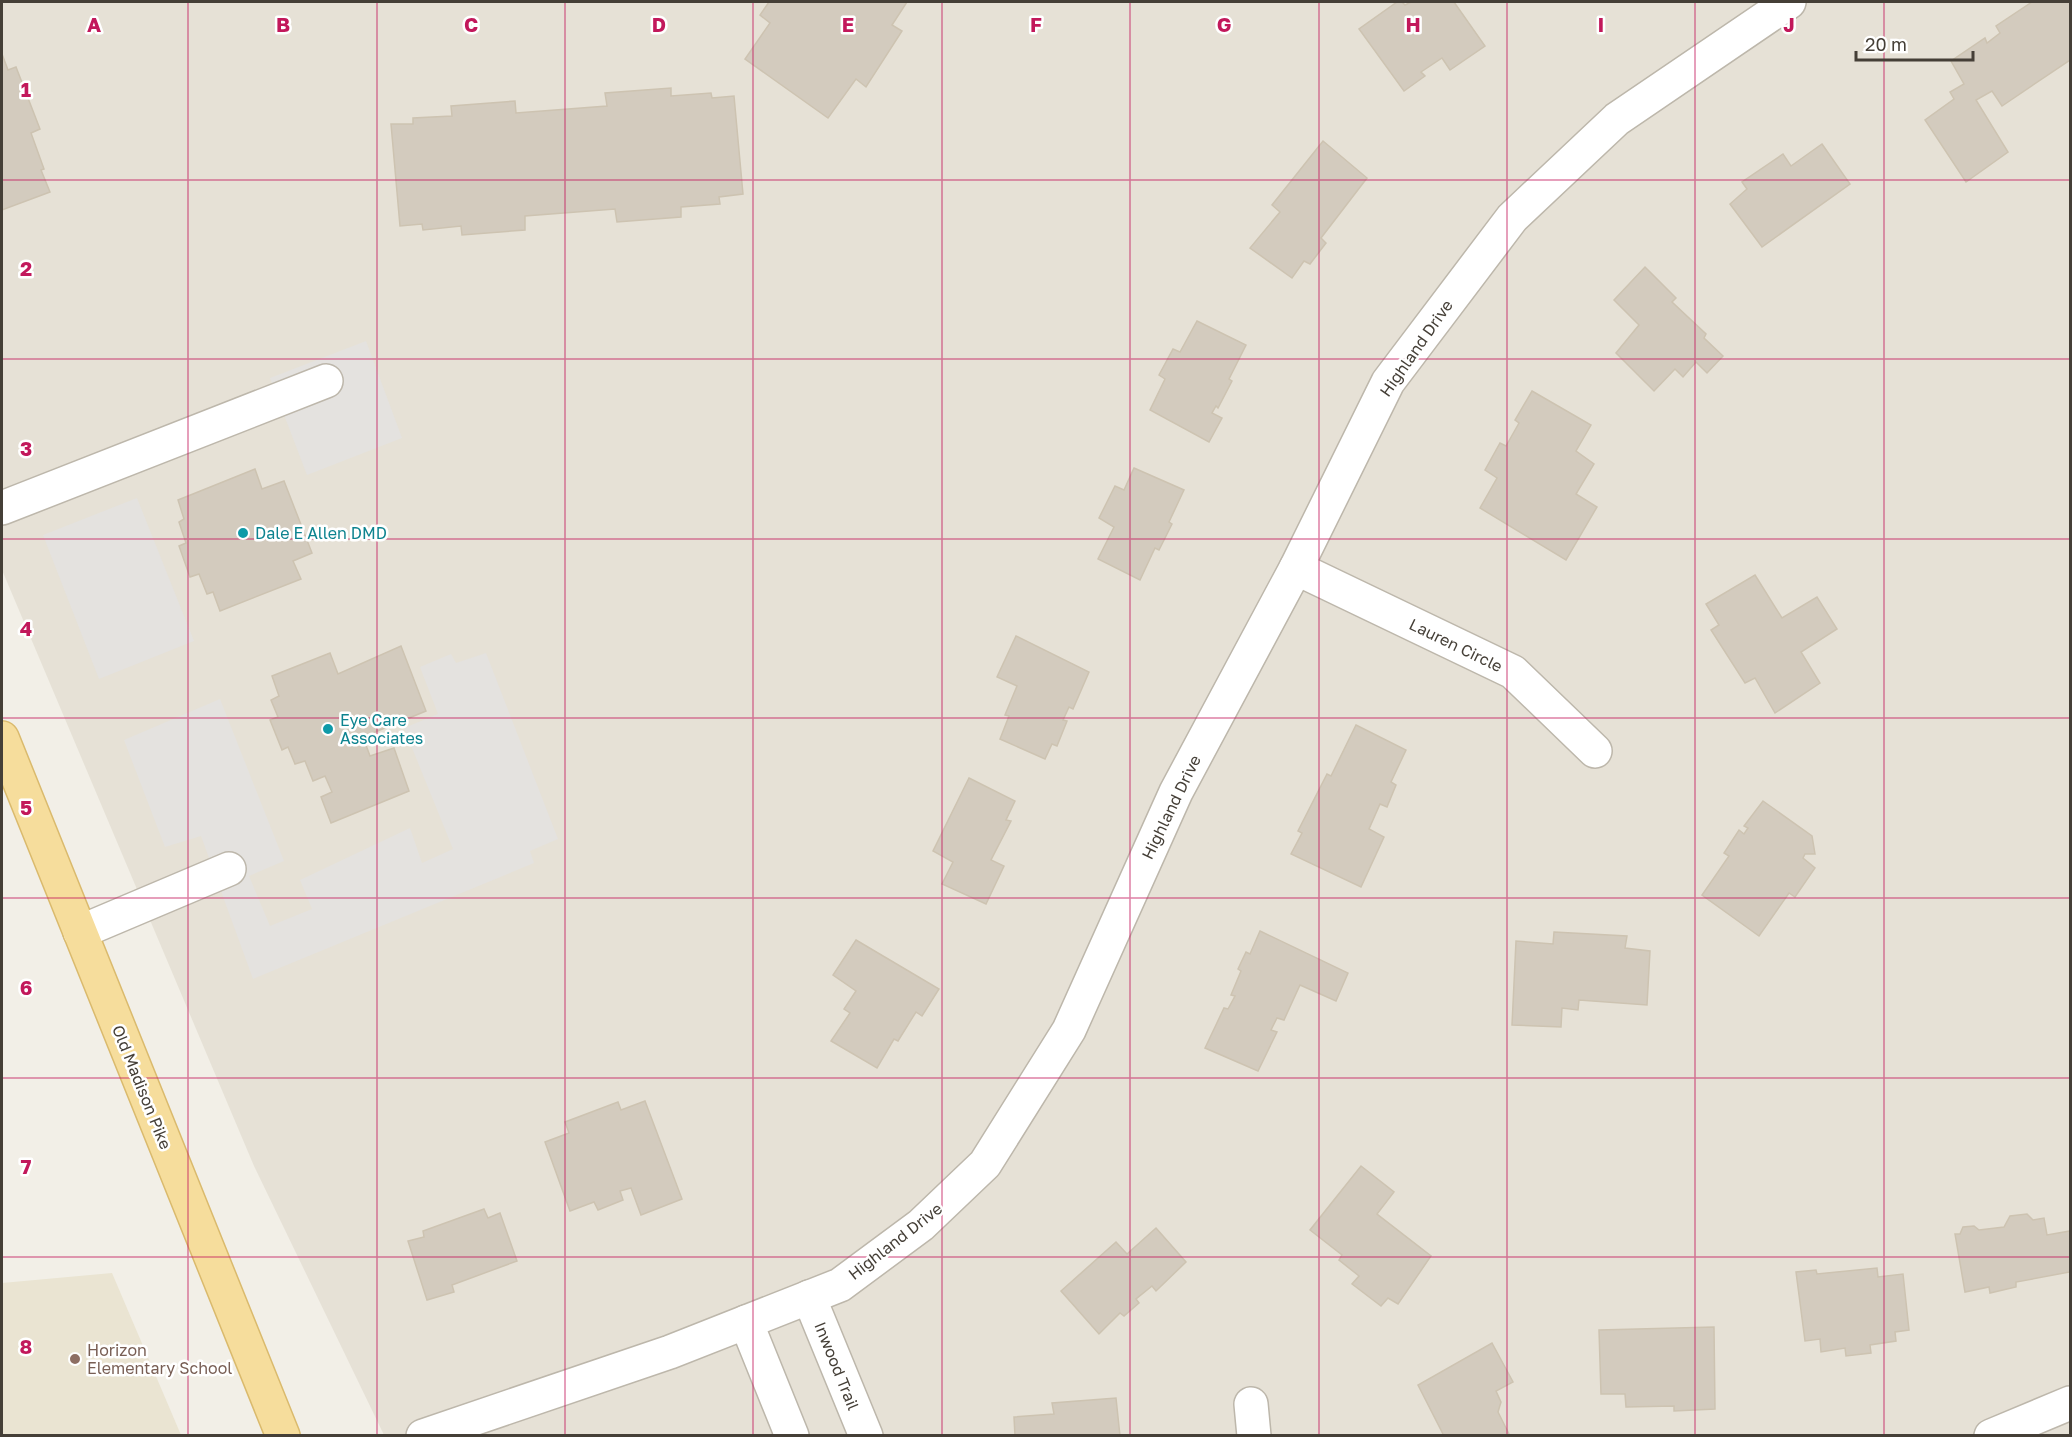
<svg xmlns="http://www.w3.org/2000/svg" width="2072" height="1437" viewBox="0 0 2072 1437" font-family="'Golos Text',sans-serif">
	<rect width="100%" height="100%" fill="#f2efe7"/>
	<path fill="#e6e1d6" d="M2,2H2070V1435H384L254,1166L2,570Z"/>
	<path fill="#eae4d2" d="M112,1273L181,1435H2V1283Z"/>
	<g fill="#e4e2df">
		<path d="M366,341L402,438L307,475L270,378Z"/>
		<path d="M137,498L194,641L99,679L43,535Z"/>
		<path d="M486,653L558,839L530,851L534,863L253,979L201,836L165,847L124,740L220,699L284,861L249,876L270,926L312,909L300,880L410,828L422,863L453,849L404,728L438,714L420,667L451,654L456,663Z"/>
	</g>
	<g fill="#d3cbbe" stroke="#cdc3b1" stroke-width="1.5">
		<path d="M769,2H907L892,25L902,31L866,87L856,79L828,118L745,59L770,23L760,15Z"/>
		<path d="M1397,2H1402L1405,5L1411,2H1454L1485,46L1450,70L1442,58L1421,72L1425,76L1404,91L1359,29Z"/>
		<path d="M2032,2H2070V60L2002,106L1992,91L1976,100L2008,152L1966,182L1925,120L1954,99L1950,92L1964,84L1951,61L1985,38L1987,43L2000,33L1996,26Z"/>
		<path d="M2,54L8,70L16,67L40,129L31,133L44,169L41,170L50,192L2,210Z"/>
		<path d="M671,88V96L711,93L712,98L734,96L743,194L719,197L720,204L681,207V217L617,222L615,209L525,216V230L462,235L461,226L423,230L422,224L400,226L391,124H413V118L452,116L451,106L515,101L516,113L607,106L605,93Z"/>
		<path d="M1323,141L1367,178L1321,238L1326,243L1310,264L1304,261L1292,278L1250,248L1280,212L1272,205Z"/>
		<path d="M1822,144L1850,184L1762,247L1730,204L1747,189L1742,182L1783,154L1791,166Z"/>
		<path d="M1645,267L1676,298L1672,302L1706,334L1704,338L1723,356L1707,373L1696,362L1683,377L1675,369L1654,391L1616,353L1639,325L1614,300Z"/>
		<path d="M1197,321L1246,345L1229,379L1232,381L1218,408L1216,406L1212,413L1222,418L1209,442L1150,410L1165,379L1159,375L1173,349L1180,352Z"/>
		<path d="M1532,391L1591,425L1576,451L1594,464L1576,494L1597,507L1566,560L1480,508L1497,478L1485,470L1500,443L1506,446L1519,423L1515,420Z"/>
		<path d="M1134,468L1184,490L1169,522L1172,524L1159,550L1155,548L1140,580L1098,559L1114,527L1099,518L1115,486L1124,490Z"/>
		<path d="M255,469L262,489L284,481L312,553L293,561L301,579L220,611L213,592L207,594L199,574L190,577L179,546L186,543L179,522L184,519L178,500Z"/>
		<path d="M1755,575L1782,618L1817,597L1837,629L1801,652L1820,683L1775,713L1755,678L1745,683L1711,630L1719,625L1706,604Z"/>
		<path d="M1016,636L1089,672L1073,709L1069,707L1063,720L1067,721L1057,746L1052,744L1045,759L1000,739L1009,716L1005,715L1017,686L997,677Z"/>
		<path d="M401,646L426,711L363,737L370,756L394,748L409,791L331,823L321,797L332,792L325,776L313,781L305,761L295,764L288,747L282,750L270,720L278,717L271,700L279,696L272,676L330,653L338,674Z"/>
		<path d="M1356,725L1406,750L1391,782L1396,785L1387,807L1380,804L1369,829L1384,837L1361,887L1291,854L1302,833L1298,831L1327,774L1331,776Z"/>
		<path d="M969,778L1015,801L1006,820L1011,821L991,860L1004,866L986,904L942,884L953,862L933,851Z"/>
		<path d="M1763,801L1812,836L1815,854H1805L1803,858L1815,868L1795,897L1789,893L1759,936L1702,895L1729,856L1724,853L1739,830L1744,834L1748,828L1744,826Z"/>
		<path d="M1260,931L1348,973L1336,1001L1300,985L1284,1020L1277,1018L1271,1030L1277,1032L1258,1071L1205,1048L1224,1008L1228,1009L1235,996L1231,995L1241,971L1238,969L1246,952L1250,954Z"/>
		<path d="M1554,932L1627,936L1625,948L1650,951L1647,1005L1579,1000L1578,1010L1562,1008L1561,1027L1512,1025L1516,941L1553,944Z"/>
		<path d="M856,940L939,989L922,1016L916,1012L898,1041L894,1039L877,1068L831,1041L850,1013L844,1009L856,991L833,975Z"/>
		<path d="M645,1101L682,1199L641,1215L631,1188L620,1191L623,1200L598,1210L594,1202L570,1211L545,1142L569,1133L565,1122L618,1102L621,1110Z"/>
		<path d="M1361,1166L1394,1192L1377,1214L1431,1256L1398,1304L1388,1298L1381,1306L1352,1284L1359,1276L1339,1260L1342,1255L1310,1230Z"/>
		<path d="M484,1209L488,1218L500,1213L517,1261L452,1285L454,1292L427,1300L408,1241L424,1237L423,1231Z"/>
		<path d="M2027,1214L2033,1220L2044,1218L2047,1235L2070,1231V1272L2016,1282V1287L1990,1293L1989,1287L1965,1292L1955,1234H1960L1963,1227L1974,1226L1979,1230L2004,1227L2010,1216Z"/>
		<path d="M1156,1228L1186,1262L1156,1291L1152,1286L1136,1299L1139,1303L1124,1316L1120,1313L1099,1334L1061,1291L1116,1242L1127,1254Z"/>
		<path d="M1877,1268L1878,1277L1903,1274L1909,1330L1895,1332L1896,1341L1870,1345L1871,1353L1846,1356L1845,1348L1821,1352L1820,1339L1805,1341L1796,1272L1816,1270L1817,1274Z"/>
		<path d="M1714,1327L1715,1409L1674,1411V1406L1626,1407L1625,1394H1601L1599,1330Z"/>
		<path d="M1492,1343L1513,1382L1496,1391L1501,1402L1498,1412L1510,1436H1444L1418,1385Z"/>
		<path d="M1116,1398L1120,1436H1015L1014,1417L1054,1414L1052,1403Z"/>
	</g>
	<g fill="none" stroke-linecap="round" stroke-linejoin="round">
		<g stroke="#bdb7ab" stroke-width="36">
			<g id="minor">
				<path d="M2,508L326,381"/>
				<path d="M1296,568L1513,672L1595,751"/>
				<path d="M80,932L229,869"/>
				<path d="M809,1297L866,1436"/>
				<path d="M746,1322L792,1436"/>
				<path d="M1251,1404L1254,1436"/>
				<path d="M423,1436L670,1352L840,1285L921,1225L985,1164L1069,1030L1176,792L1296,568L1388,382L1512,218L1617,119L1789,2"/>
				<path d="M1991,1436L2070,1403"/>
			</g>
		</g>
		<g stroke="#daba6d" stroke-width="36">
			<path id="major" d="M2,738L283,1436"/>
		</g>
		<use href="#minor" stroke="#fff" stroke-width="33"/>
		<use href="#major" stroke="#f6dd9c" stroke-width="33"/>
	</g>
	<path fill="none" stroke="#c2185b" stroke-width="1.5" stroke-opacity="0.55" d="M188,2V1436M377,2V1436M565,2V1436M753,2V1436M942,2V1436M1130,2V1436M1319,2V1436M1507,2V1436M1695,2V1436M1884,2V1436M2,180H2070M2,359H2070M2,539H2070M2,718H2070M2,898H2070M2,1078H2070M2,1257H2070"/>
	<g fill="#0f9aa8" stroke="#fff" stroke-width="2">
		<circle cx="243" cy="533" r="6"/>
		<circle cx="328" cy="729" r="6"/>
	</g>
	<circle fill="#8d6e63" stroke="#fff" stroke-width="2" cx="75" cy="1359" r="6"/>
	<g text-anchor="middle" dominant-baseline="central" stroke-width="5" stroke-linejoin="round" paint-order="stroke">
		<g font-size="16" fill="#453f37" stroke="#fff">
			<text transform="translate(1416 348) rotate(-55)">Highland Drive</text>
			<text transform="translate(1456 645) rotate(26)">Lauren Circle</text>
			<text transform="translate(1171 807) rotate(-64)">Highland Drive</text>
			<text transform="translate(142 1087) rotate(68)">Old Madison Pike</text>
			<text transform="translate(895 1241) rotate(-38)">Highland Drive</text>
			<text transform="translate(837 1366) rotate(68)">Inwood Trail</text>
		</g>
		<g font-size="16" fill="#0d838f" stroke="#fff" text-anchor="start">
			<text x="255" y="533">Dale E Allen DMD</text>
			<text x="340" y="720">Eye Care<tspan x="340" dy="18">Associates</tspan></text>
		</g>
		<g font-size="16" fill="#785e54" stroke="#fff" text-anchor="start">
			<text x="87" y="1350">Horizon<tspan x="87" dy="18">Elementary School</tspan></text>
		</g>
	</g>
	<g font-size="20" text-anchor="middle" font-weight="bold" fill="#c2185b" stroke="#fff" stroke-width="5" stroke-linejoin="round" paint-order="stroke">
		<text x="94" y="32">A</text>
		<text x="283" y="32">B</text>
		<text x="471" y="32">C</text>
		<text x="659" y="32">D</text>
		<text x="848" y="32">E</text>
		<text x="1036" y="32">F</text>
		<text x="1224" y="32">G</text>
		<text x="1413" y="32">H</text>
		<text x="1601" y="32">I</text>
		<text x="1789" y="32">J</text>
		<text x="26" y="97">1</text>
		<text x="26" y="276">2</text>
		<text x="26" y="456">3</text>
		<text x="26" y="636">4</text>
		<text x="26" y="815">5</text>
		<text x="26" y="995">6</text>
		<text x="26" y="1174">7</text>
		<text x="26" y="1354">8</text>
	</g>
	<rect width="2072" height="1437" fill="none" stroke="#453f37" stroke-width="6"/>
	<path d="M1856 51v9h117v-9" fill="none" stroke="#453f37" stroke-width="3"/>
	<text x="1865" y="51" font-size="18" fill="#453f37" stroke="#ffffff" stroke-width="4.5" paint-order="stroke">20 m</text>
</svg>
